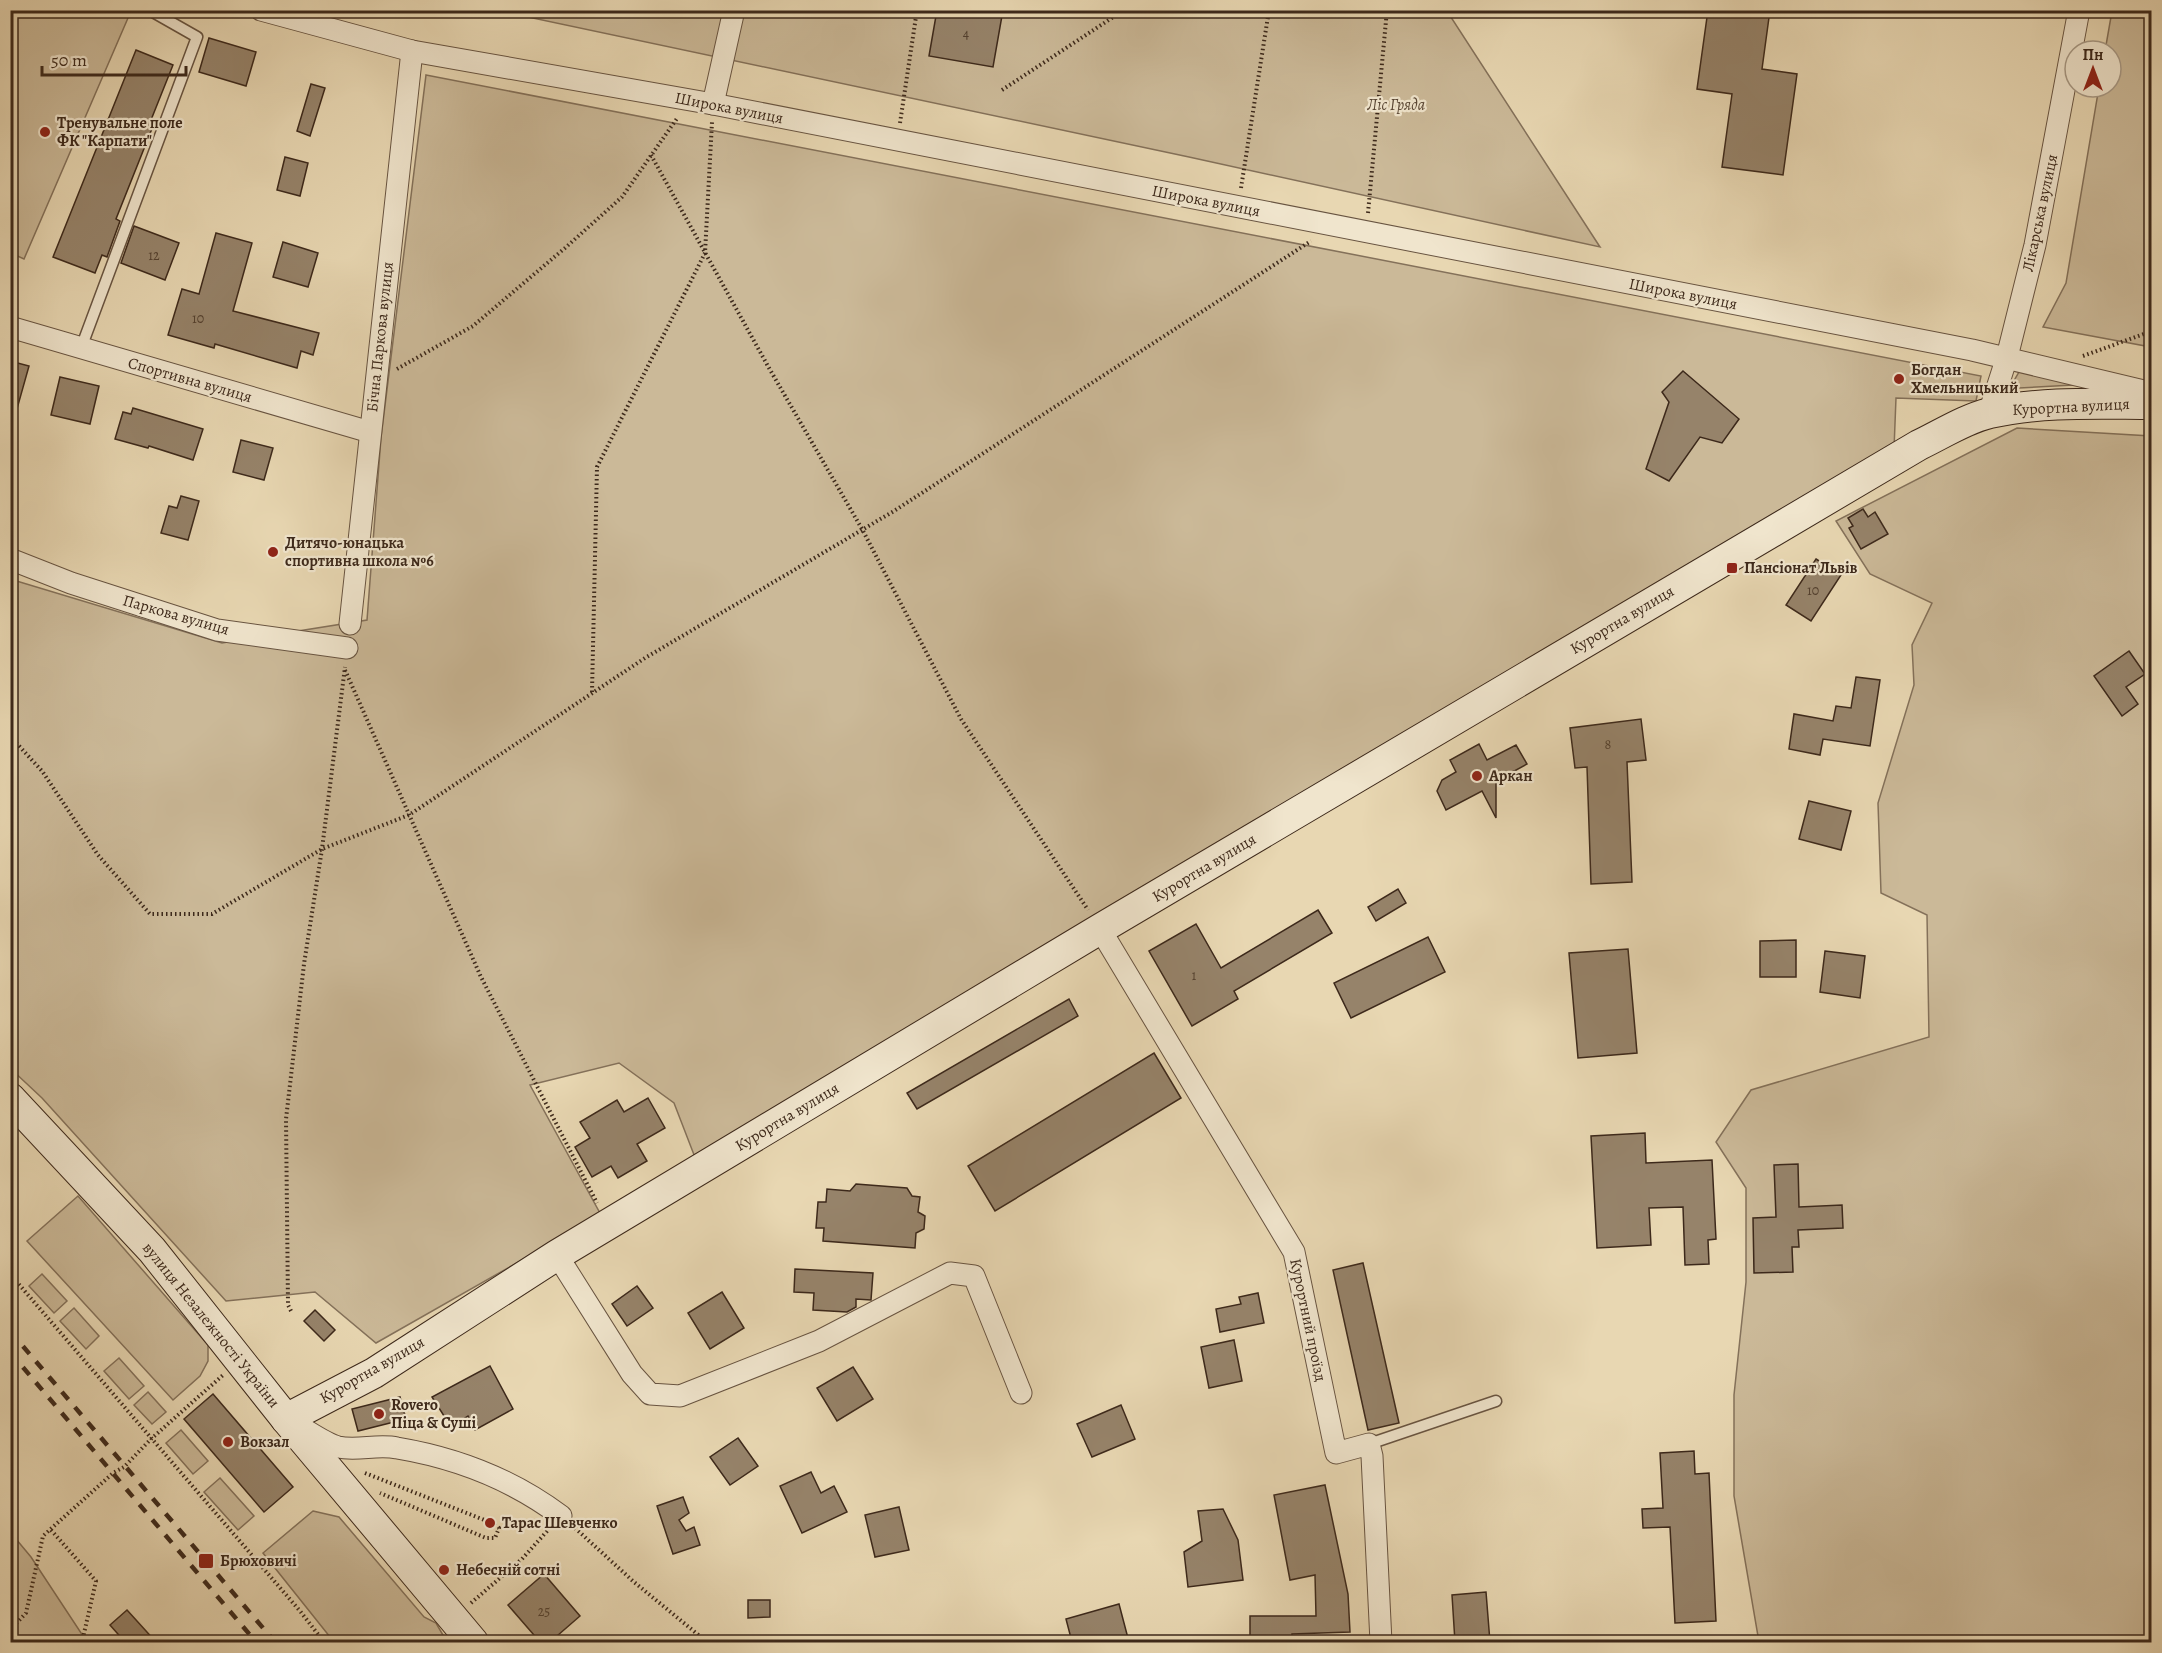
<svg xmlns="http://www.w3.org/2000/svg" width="2162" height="1653" viewBox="0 0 2162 1653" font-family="Alegreya,serif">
	<rect width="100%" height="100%" fill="#e8d7b2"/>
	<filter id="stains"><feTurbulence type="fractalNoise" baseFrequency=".00333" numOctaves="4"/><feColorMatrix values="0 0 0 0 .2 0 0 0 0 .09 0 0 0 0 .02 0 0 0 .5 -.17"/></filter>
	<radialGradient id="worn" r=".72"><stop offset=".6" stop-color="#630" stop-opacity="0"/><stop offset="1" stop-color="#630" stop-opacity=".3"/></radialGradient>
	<g fill="#cbb998" stroke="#84715a" stroke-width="1.5">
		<path d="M11,10L131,11L24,259L11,253Z"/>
		<path d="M500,11H1447L1600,247L1189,157Z"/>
		<path d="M2112,11H2151V347L2043,327L2066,283L2099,87H2111V51H2105Z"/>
		<path d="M426,75L1981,376L1976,401L1896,398L1894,449L696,1160L674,1103L619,1063L530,1085L601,1215L376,1343L315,1292L226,1301L42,1098L11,1069L10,579L222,643L367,620L381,438Z"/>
		<path d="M2023,370L2092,384L2019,388L2016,386L2015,379L2019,372Z"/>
		<path d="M2017,428L2151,436V1642H1759L1734,1496V1395L1746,1282V1188L1716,1142L1751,1090L1929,1037L1927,915L1881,893L1878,803L1914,685L1912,645L1932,603L1870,574L1836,521Z"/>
		<path d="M78,1196L208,1345V1361L200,1376L173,1400L27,1241Z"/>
		<path d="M42,1274L67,1301L54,1313L29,1286Z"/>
		<path d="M74,1308L99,1336L86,1349L60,1321Z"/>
		<path d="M119,1358L144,1386L129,1399L104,1371Z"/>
		<path d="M148,1392L166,1412L152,1424L134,1405Z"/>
		<path d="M181,1430L208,1461L193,1474L166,1443Z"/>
		<path d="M220,1478L254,1516L238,1530L204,1492Z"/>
		<path d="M313,1511L339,1517L424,1617L436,1623L447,1642H334L263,1553Z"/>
		<path d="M11,1533L31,1557L87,1642H11Z"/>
	</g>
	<g fill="#96836a" stroke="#3d291b" stroke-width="1.5">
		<path d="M937,10H1003L993,67L929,56Z"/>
		<path d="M1708,10H1770L1762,69L1797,74L1783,175L1722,167L1732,94L1697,89Z"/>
		<path d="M209,38L256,52L246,86L199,72Z"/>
		<path d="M136,50L173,65L151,120L155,121L116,219L120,221L107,257L102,255L95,273L53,257Z"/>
		<path d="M311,84L325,88L310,136L297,131Z"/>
		<path d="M285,157L308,163L300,196L277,190Z"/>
		<path d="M134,226L179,243L165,280L121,263Z"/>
		<path d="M216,233L252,243L233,311L319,333L313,355L301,351L297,368L215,344L214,348L168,335L182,289L199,294Z"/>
		<path d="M283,242L318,253L308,287L273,277Z"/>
		<path d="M10,361L29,366L15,416L10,415Z"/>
		<path d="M1683,371L1739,419L1722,443L1700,437L1669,481L1646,469L1669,402L1662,392Z"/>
		<path d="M60,377L99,386L90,424L51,415Z"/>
		<path d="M133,408L203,429L193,460L149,446L148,448L115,439L123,412L131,414Z"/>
		<path d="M241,440L273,448L264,480L233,472Z"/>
		<path d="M181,496L199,501L188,540L161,533L169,506L177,508Z"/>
		<path d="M1863,509L1868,517L1875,512L1888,534L1861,549L1849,528L1853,526L1848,518Z"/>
		<path d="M1816,559L1841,575L1811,621L1786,605Z"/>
		<path d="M2129,651L2145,674L2126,687L2138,704L2122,716L2094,676Z"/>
		<path d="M1856,677L1880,680L1870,746L1823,739L1820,755L1789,749L1794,714L1833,721L1836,706L1851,708Z"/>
		<path d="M1641,719L1646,760L1627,762L1632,882L1591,884L1587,767L1575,768L1570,728Z"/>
		<path d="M1479,744L1487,760L1516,745L1527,764L1496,781V818L1482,791L1446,810L1437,791L1442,780L1456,772L1450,760Z"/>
		<path d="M1809,801L1851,811L1841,850L1799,839Z"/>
		<path d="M1398,889L1406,903L1376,921L1368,907Z"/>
		<path d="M1318,910L1332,933L1234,991L1238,999L1192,1026L1149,951L1196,924L1221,968Z"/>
		<path d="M1428,937L1445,972L1351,1018L1334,983Z"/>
		<path d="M1796,940V977H1760V941Z"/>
		<path d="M1628,949L1637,1053L1578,1058L1569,953Z"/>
		<path d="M1825,951L1865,956L1860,998L1820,992Z"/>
		<path d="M1069,999L1078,1016L917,1109L907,1093Z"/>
		<path d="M1154,1053L1181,1098L995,1211L968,1166Z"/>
		<path d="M648,1098L665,1128L637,1144L647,1161L618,1178L611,1166L592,1177L575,1147L590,1138L580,1122L617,1100L624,1112Z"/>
		<path d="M1645,1133L1646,1163L1712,1160L1716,1239L1708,1240L1709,1264L1685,1265L1683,1207L1649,1208L1651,1245L1597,1248L1591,1136Z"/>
		<path d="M1798,1164L1799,1207L1842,1205L1843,1228L1798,1230L1799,1247H1792L1793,1272L1754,1273L1753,1218L1776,1217L1774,1165Z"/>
		<path d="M856,1184L907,1188L912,1196L920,1197L918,1212L925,1216L924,1229L916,1233L915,1248L823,1241L824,1228H816L818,1202H826L827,1189L850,1191Z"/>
		<path d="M1363,1263L1399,1423L1368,1430L1333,1270Z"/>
		<path d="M795,1269L873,1273L871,1300L856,1299V1307L847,1312L813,1310L814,1293L794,1292Z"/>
		<path d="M637,1286L653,1308L627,1326L612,1304Z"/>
		<path d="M722,1292L744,1328L710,1349L688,1313Z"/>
		<path d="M1258,1293L1264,1323L1220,1332L1216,1309L1241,1304L1239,1297Z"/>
		<path d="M315,1310L335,1330L324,1341L304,1321Z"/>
		<path d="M1234,1340L1242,1381L1209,1388L1201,1347Z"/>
		<path d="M490,1366L513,1409L475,1430L468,1416L451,1427L432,1397Z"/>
		<path d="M853,1367L873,1399L837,1421L817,1388Z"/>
		<path d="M213,1394L293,1487L264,1512L184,1419Z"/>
		<path d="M400,1397L406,1419L358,1431L352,1409Z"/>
		<path d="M1121,1405L1135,1439L1092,1457L1077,1424Z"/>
		<path d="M738,1438L758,1466L730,1485L710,1457Z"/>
		<path d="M1694,1451L1695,1474L1709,1473L1716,1621L1675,1623L1670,1527L1643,1528L1642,1509L1663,1508L1660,1453Z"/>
		<path d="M811,1472L821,1493L834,1486L847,1512L802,1533L780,1486Z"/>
		<path d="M1325,1485L1348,1594L1350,1632L1292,1634V1642H1250V1616H1316L1315,1575L1290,1580L1274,1495Z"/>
		<path d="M683,1497L689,1513L679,1520L686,1531L694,1527L700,1545L673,1554L657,1506Z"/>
		<path d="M899,1507L909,1550L875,1557L865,1515Z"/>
		<path d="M1223,1509L1238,1540L1243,1580L1188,1587L1184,1552L1202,1541L1198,1511Z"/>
		<path d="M544,1574L580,1616L550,1642H540L508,1605Z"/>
		<path d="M1486,1592L1490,1642H1455L1452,1595Z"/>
		<path d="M748,1600H770V1617L748,1618Z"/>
		<path d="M1119,1604L1129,1642H1072L1066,1619Z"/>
		<path d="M127,1610L156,1642H125L110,1625Z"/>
	</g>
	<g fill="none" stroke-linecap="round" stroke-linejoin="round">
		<g stroke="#685441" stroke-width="13">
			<g id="service">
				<path d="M81,348L197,37L153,12"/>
				<path d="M1369,1444L1496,1401"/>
			</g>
		</g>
		<g stroke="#685441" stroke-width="23">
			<g id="minor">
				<path d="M261,10L412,51L713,104L1972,350L2152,393"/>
				<path d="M713,104L734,10"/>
				<path d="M10,327L370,432"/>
				<path d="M1989,413L2007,357L2035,245L2079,10"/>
				<path d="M10,559L71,583L217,630L347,648"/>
				<path d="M350,624L412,51"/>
				<path d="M1100,929L1294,1252L1336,1453L1369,1444L1372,1456L1381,1642"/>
				<path d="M557,1255L632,1374L650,1394L680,1396L819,1341L950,1273L974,1276L1021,1393"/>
				<path d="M297,1425C308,1431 326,1444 338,1447C357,1451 378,1444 397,1448C457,1458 513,1480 561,1516"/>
			</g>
		</g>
		<g stroke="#3d291b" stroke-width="32">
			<g id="secondary">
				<path d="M10,1098L152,1250L286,1419L473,1642"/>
				<path d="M286,1419L374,1373L557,1255L1100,929L1919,445C1942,434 1965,419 1990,413C2042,401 2099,404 2152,404"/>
			</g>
		</g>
		<g stroke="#3d291b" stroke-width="4" stroke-dasharray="1.5 3" stroke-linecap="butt">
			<path d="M1002,90L1124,10"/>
			<path d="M900,123L917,10"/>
			<path d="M651,155L769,368L862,529L961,719L1088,910"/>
			<path d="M1241,188L1269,10"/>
			<path d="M1368,213L1387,10"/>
			<path d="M2083,356L2152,331"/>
			<path d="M397,369L473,326L565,248L622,197L678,117"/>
			<path d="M345,670L481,977L597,1203"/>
			<path d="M592,692L597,467L705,253L712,122"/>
			<path d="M10,736L42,771L98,855L150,914H212L322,849L409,815L645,658L894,511L1311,241"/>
			<path d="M10,1274L300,1611L324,1642"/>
			<path d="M291,1311L288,1305L286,1119L304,964L322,849L345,667"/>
			<path d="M365,1473L492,1523L499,1528L495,1538H486L380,1493"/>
			<path d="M575,1528L634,1582L707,1642"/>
			<path d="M51,1530L96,1581L82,1642"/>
			<path d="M471,1603L522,1559L549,1529"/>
			<path d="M10,1630L26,1613L43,1536L113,1473L124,1467L151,1439L223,1375"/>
		</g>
		<use href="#service" stroke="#f0e5cd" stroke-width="10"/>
		<use href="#minor" stroke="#f0e5cd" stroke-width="21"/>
		<use href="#secondary" stroke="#f0e5cd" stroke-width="30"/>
		<g stroke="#3d291b" stroke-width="4.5" stroke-dasharray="10 10" stroke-linecap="butt">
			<path d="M10,1331L275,1642"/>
			<path d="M10,1352L256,1642"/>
		</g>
	</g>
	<g fill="#8f2418" stroke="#f0e5cd" stroke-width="2">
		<circle cx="45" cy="132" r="6"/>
		<circle cx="1899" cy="379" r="6"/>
		<circle cx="273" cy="552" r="6"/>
		<rect x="1726" y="562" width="12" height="12" rx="3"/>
		<circle cx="1477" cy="776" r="6"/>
		<circle cx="379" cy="1414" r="6"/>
		<circle cx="228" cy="1442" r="6"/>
		<circle cx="490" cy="1523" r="6"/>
		<rect x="198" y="1553" width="16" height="16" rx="3"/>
		<circle cx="444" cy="1570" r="6"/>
	</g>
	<g text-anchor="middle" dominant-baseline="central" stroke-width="4.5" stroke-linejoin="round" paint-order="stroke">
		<g font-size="14" fill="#53402f">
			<text x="966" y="33">4</text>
			<text x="154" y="255">12</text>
			<text x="198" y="318">10</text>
			<text x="1813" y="590">10</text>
			<text x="1608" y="744">8</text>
			<text x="1194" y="975">1</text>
			<text x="544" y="1611">25</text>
		</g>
		<g font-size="16" font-style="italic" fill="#594634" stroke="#f0e5cd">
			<text x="1396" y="105">Ліс Гряда</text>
		</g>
		<g font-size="16" fill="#3d291b" stroke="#f0e5cd">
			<text transform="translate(729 108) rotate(11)">Широка вулиця</text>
			<text transform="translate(1206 201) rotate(11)">Широка вулиця</text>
			<text transform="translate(2040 213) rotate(-78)">Лікарська вулиця</text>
			<text transform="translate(1683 294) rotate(11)">Широка вулиця</text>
			<text transform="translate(380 337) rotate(-84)">Бічна Паркова вулиця</text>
			<text transform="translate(190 380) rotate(16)">Спортивна вулиця</text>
			<text transform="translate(2071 407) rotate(-3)">Курортна вулиця</text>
			<text transform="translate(176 615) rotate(16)">Паркова вулиця</text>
			<text transform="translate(1622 620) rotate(-31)">Курортна вулиця</text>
			<text transform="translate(1204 868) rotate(-31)">Курортна вулиця</text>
			<text transform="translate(787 1117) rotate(-31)">Курортна вулиця</text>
			<text transform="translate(1308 1320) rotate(78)">Курортний проїзд</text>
			<text transform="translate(211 1325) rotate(51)">вулиця Незалежності України</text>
			<text transform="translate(372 1370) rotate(-30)">Курортна вулиця</text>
		</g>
		<g font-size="16" font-weight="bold" fill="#3d291b" stroke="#f0e5cd" text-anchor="start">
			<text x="57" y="123">Тренувальне поле<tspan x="57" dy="18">ФК "Карпати"</tspan></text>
			<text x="1911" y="370">Богдан<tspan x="1911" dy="18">Хмельницький</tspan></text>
			<text x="285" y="543">Дитячо-юнацька<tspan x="285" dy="18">спортивна школа №6</tspan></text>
			<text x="1744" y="568">Пансіонат Львів</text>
			<text x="1489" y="776">Аркан</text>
			<text x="391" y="1405">Rovero<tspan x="391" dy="18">Піца &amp; Суші</tspan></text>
			<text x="240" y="1442">Вокзал</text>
			<text x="502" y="1523">Тарас Шевченко</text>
			<text x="220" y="1561">Брюховичі</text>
			<text x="456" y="1570">Небесній сотні</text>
		</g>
	</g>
	<rect width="2162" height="1653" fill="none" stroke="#e8d7b2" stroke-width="36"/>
	<rect x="12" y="12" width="2138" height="1629" fill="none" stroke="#3d291b" stroke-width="3"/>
	<rect x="18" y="18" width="2126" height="1617" fill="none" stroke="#3d291b" stroke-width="1.5"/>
	<g transform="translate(2093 69)"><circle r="28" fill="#f0e5cd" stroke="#a89a86" stroke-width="1.5"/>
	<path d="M0-4.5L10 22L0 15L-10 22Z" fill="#8f2418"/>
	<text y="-9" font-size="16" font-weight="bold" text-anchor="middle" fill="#3d291b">Пн</text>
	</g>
	<path d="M42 66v9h144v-9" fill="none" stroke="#3d291b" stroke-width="3"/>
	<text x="51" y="66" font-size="18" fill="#3d291b" stroke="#f0e5cd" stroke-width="4.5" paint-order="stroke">50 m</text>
	<rect width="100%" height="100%" filter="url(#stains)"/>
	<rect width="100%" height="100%" fill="url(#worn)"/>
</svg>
